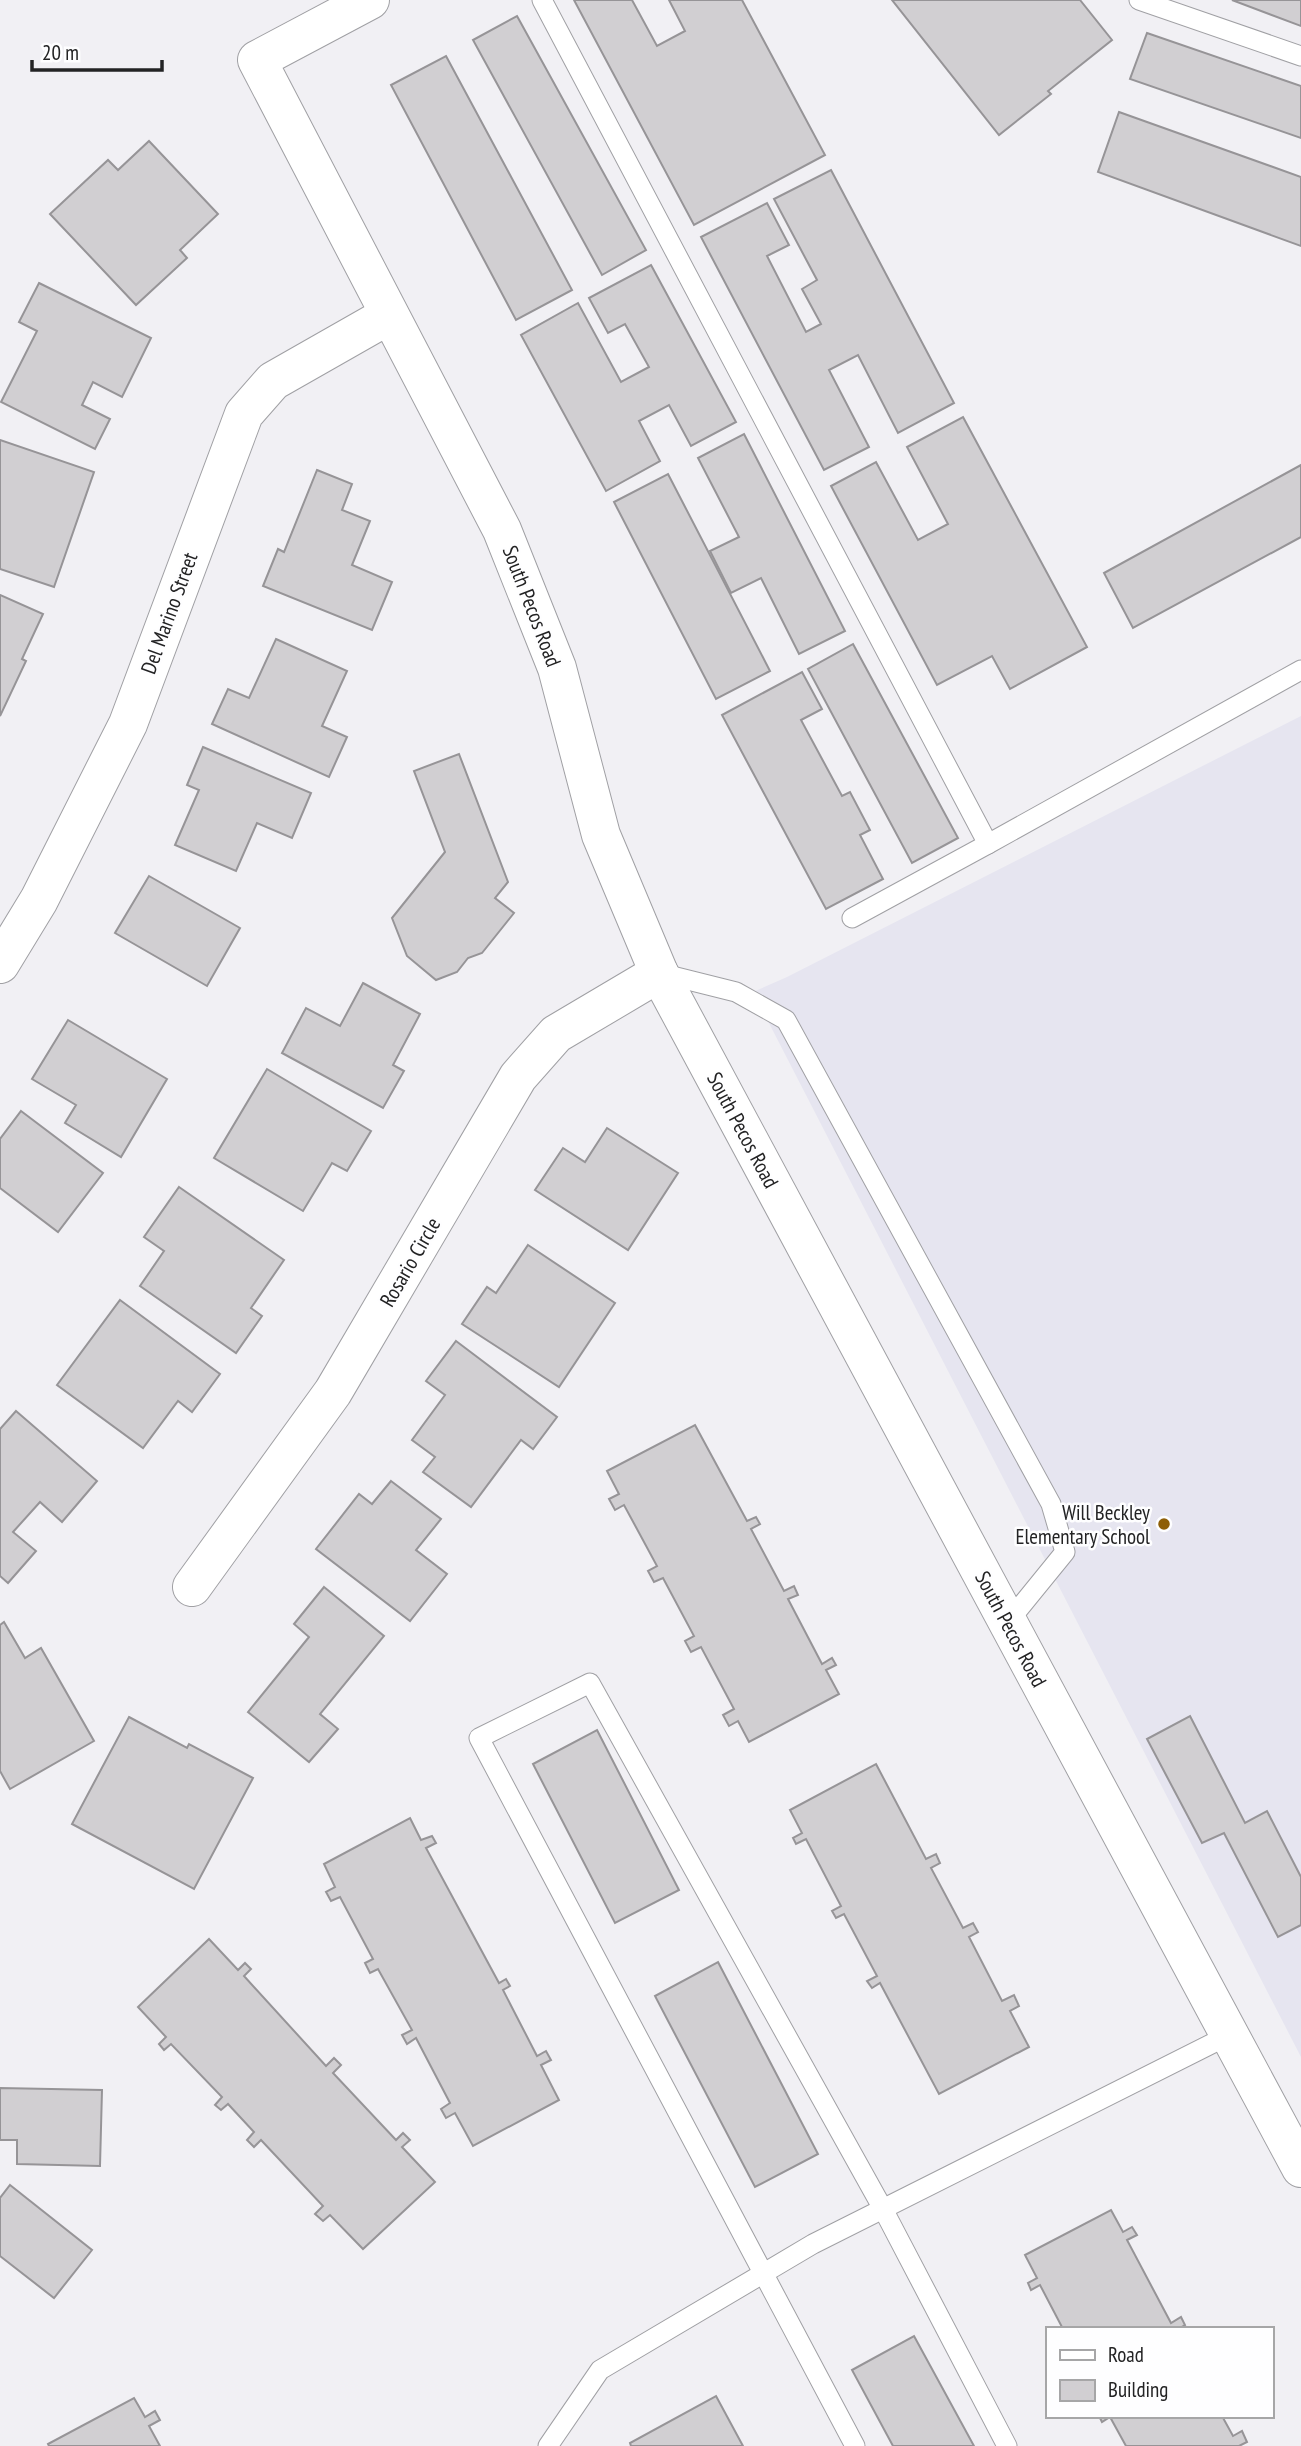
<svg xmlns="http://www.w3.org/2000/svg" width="1301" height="2446" viewBox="0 0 1301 2446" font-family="'PT Sans Narrow',sans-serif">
	<rect width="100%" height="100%" fill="#f1f0f4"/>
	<path fill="#e6e5f0" d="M1301,716V2057L753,992L787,977Z"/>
	<g fill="#d1cfd2" stroke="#969497" stroke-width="2">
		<path d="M574,0H632L657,46L685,31L669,0H742L825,155L694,225Z"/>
		<path d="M892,0H1080L1112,40L1048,91L1051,94L999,135Z"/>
		<path d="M1232,0H1301V26Z"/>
		<path d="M517,16L646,250L602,275L473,40Z"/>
		<path d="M1147,33L1301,86V138L1130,79Z"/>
		<path d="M446,56L572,290L516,320L391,85Z"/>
		<path d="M1119,112L1301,177V246L1098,172Z"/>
		<path d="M149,141L218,214L180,250L187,258L136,305L50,214L108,160L118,170Z"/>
		<path d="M831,170L954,403L898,433L858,355L829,370L869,447L824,470L701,237L767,203L789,245L767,256L806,332L821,324L802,289L817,280L774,199Z"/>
		<path d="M651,265L736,422L691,446L669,405L639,421L660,461L606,491L521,335L578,303L621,382L649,367L625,324L608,333L589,298Z"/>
		<path d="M39,283L151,338L122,397L93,382L82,405L110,419L95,449L1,402L37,331L19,322Z"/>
		<path d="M963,417L1087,647L1010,689L992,656L937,685L831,486L876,462L918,540L948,524L907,447Z"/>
		<path d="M744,434L845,631L799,654L761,578L731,593L710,551L739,537L698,458Z"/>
		<path d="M0,440L94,472L54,587L0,569Z"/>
		<path d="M1301,465V537L1133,628L1104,573Z"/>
		<path d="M317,470L352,484L342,510L370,521L352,565L392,582L372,630L263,586L278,549L284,552Z"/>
		<path d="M668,474L770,671L716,699L614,502Z"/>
		<path d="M0,595L43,614L22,659L26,661L0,716Z"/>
		<path d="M276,639L347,671L322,726L347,737L329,777L212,724L228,689L249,698Z"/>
		<path d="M853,644L958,838L912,863L808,669Z"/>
		<path d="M802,672L822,709L801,720L842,796L850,792L870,830L860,835L883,879L826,909L722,715Z"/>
		<path d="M203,747L311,793L292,838L257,823L236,871L175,845L199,790L187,785Z"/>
		<path d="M459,754L508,882L495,898L514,913L482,953L468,958L457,972L436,980L407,956L392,918L445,852L414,771Z"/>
		<path d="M149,876L240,928L207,986L115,933Z"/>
		<path d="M363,983L420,1014L393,1065L404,1071L383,1108L282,1053L306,1008L340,1026Z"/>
		<path d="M68,1020L167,1079L121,1157L65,1123L76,1105L32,1079Z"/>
		<path d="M267,1069L371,1131L347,1171L332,1163L303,1211L214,1158Z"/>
		<path d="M21,1111L103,1173L58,1232L0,1188V1139Z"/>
		<path d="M607,1128L678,1173L628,1250L535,1190L563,1148L585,1162Z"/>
		<path d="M179,1187L284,1260L251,1308L262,1316L236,1353L140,1286L164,1251L144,1237Z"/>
		<path d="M528,1245L615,1303L559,1387L462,1324L487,1287L496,1293Z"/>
		<path d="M120,1300L220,1374L192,1412L178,1401L143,1448L57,1385Z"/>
		<path d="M456,1341L557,1417L533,1449L521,1440L471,1507L423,1472L435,1457L412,1440L445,1395L426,1381Z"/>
		<path d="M16,1411L97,1481L62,1522L40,1502L13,1532L36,1551L8,1583L0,1576V1429Z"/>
		<path d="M695,1425L747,1521L756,1517L760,1524L751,1529L784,1591L794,1586L798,1595L788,1599L822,1664L832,1658L836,1665L826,1670L839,1694L749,1742L738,1721L729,1726L723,1715L734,1709L701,1647L691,1652L685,1641L694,1636L663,1578L654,1582L648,1571L657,1566L624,1505L615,1510L609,1499L619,1494L607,1471Z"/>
		<path d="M391,1481L441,1519L416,1550L447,1574L410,1621L316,1549L359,1494L372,1504Z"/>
		<path d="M324,1587L384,1636L320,1714L338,1729L309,1762L248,1712L309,1637L294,1624Z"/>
		<path d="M4,1622L25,1658L41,1648L94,1741L10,1789L0,1771V1625Z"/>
		<path d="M1190,1716L1245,1823L1267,1811L1301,1877V1925L1278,1937L1224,1833L1202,1843L1147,1739Z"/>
		<path d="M129,1717L187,1748L189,1744L253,1778L194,1889L72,1824Z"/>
		<path d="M597,1730L679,1890L615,1923L533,1764Z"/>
		<path d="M876,1764L926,1859L936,1854L940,1863L931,1868L963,1928L973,1923L978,1932L969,1937L1002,2001L1014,1995L1019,2006L1010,2011L1029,2047L939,2094L880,1983L872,1988L867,1981L877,1976L844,1914L836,1918L832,1911L841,1906L806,1839L796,1844L793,1838L802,1833L790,1810Z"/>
		<path d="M410,1818L421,1840L432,1836L436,1843L426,1848L499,1983L506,1979L510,1986L503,1990L537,2056L546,2051L551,2060L541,2065L559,2100L473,2146L455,2113L446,2118L441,2109L450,2103L416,2038L407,2044L402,2035L412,2030L378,1969L370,1973L365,1963L373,1959L340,1897L331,1901L326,1892L335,1887L324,1864Z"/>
		<path d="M209,1939L238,1970L245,1963L251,1969L244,1976L326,2066L334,2058L341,2065L333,2073L396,2140L403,2133L410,2140L402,2147L435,2182L363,2249L330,2215L323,2221L315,2214L323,2206L261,2140L254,2147L247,2140L254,2132L228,2104L221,2110L215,2105L222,2097L171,2044L164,2050L159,2044L166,2037L138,2007Z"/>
		<path d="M718,1962L818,2154L755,2187L655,1996Z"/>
		<path d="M0,2088L102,2090L100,2166L17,2164V2140H0Z"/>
		<path d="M10,2185L92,2250L54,2298L0,2256V2198Z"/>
		<path d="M1111,2210L1123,2232L1132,2227L1137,2235L1127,2240L1171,2323L1181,2317L1185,2325L1178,2329H1063L1040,2285L1031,2290L1028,2283L1037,2278L1025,2255Z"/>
		<path d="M914,2336L974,2446H893L852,2370Z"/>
		<path d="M716,2396L743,2446H631L630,2443Z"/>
		<path d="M134,2398L145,2417L155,2411L160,2420L149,2426L160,2446H49L48,2444Z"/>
		<path d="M1099,2416H1222L1233,2436L1242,2431L1247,2442L1239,2446H1126L1110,2417L1102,2422Z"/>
	</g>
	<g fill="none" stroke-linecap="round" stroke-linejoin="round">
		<g stroke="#a0a0a4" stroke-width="21">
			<g id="service">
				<path d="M542,0L988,844L852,918"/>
				<path d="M1139,0L1301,56"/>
				<path d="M988,844L1301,670"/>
				<path d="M660,973L736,992L786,1020L1051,1504L1065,1552L1008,1622"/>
				<path d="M548,2446L600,2370L813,2244L1229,2035"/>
				<path d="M855,2446L479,1738L590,1683L883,2209L1007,2446"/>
			</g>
		</g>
		<g stroke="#a0a0a4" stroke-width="40">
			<g id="minor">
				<path d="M370,0L257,60L502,530L557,668L601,835L659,973L1301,2168"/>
				<path d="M0,964L39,900L128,724L244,414L273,381L389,315"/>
				<path d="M192,1587L333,1392L518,1077L556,1034L659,973"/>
			</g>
		</g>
		<use href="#service" stroke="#fff" stroke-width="19"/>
		<use href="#minor" stroke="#fff" stroke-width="38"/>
	</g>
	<circle fill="#8e5e07" stroke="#fefeff" stroke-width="2.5" cx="1164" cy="1524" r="7"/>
	<g text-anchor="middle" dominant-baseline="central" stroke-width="5" stroke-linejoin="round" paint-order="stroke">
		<g font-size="21" fill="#232324" stroke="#fefeff">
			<text transform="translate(532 606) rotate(69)">South Pecos Road</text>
			<text transform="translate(169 613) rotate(-70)">Del Marino Street</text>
			<text transform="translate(743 1130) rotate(62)">South Pecos Road</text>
			<text transform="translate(410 1262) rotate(-60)">Rosario Circle</text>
			<text transform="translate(1011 1629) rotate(62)">South Pecos Road</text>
		</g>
		<g font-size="21" fill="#232324" stroke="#fefeff" text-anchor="end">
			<text x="1150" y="1512">Will Beckley<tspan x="1150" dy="24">Elementary School</tspan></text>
		</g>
	</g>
	<rect x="1046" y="2327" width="228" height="91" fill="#fefeff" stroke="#a6a6a7" stroke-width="2"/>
	<rect x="1060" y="2350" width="35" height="10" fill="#ffffff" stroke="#a6a6a7" stroke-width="2"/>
	<text x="1108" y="2362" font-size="21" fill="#232324">Road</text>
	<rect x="1060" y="2380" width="35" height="21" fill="#d1cfd2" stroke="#a6a6a7" stroke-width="2"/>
	<text x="1108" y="2397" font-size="21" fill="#232324">Building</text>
	<path d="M32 60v10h130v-10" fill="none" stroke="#232324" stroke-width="3.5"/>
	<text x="42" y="60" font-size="21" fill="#232324" stroke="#fefeff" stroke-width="5" paint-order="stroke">20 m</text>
</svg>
